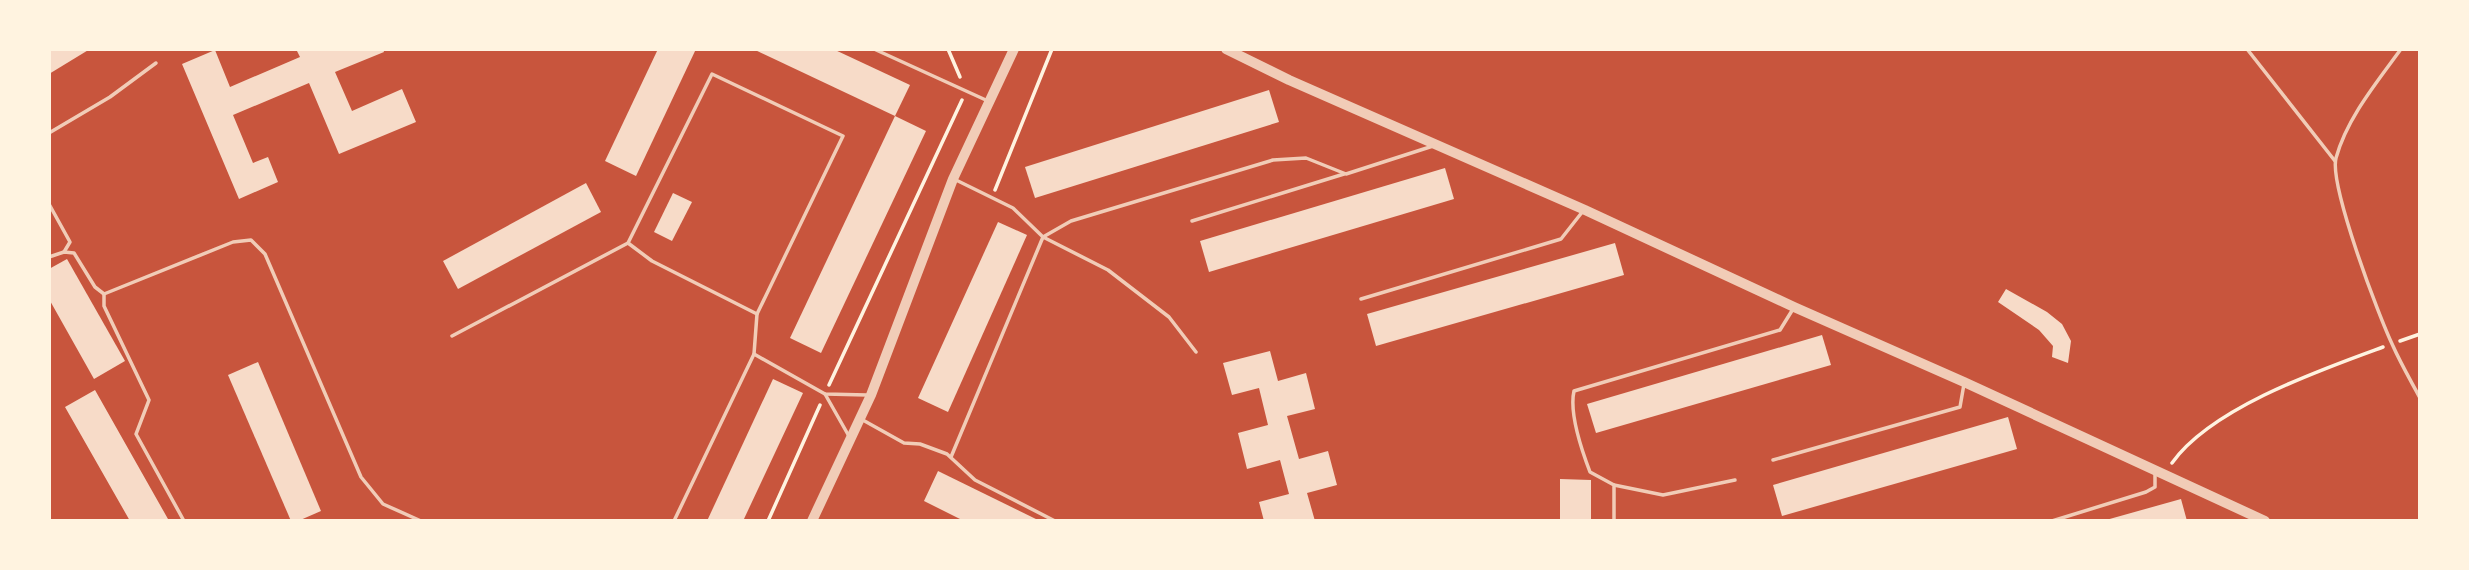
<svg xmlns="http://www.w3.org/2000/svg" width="2469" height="570" viewBox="0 0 2469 570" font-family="'Golos Text',sans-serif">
	<rect width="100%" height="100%" fill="#c8553d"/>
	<g fill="#f7dbc8">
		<path d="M49,49H90L49,74Z"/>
		<path d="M296,49H383L384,52L335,72L352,111L402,89L416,122L339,154L309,83L233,115L253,163L268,157L278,182L239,199L182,64L215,50L230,87L300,57Z"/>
		<path d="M658,49H696L636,176L605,161Z"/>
		<path d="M753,49H833L910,85L895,116Z"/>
		<path d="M1269,90L1279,122L1035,198L1025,167Z"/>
		<path d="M895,116L926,131L821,353L790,338Z"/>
		<path d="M1445,168L1454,199L1209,272L1200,241Z"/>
		<path d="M586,183L601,212L458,289L443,261Z"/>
		<path d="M673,193L692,202L672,241L654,232Z"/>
		<path d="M998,222L1027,235L948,412L918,398Z"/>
		<path d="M1615,243L1624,275L1376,346L1367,314Z"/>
		<path d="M67,259L125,361L94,379L49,299V269Z"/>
		<path d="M2006,289L2047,312L2062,324L2071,341L2068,363L2052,357L2053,346L2039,330L1998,302Z"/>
		<path d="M1822,335L1831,365L1596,433L1587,404Z"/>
		<path d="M1270,351L1278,381L1306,373L1315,409L1287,416L1299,459L1328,451L1337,485L1307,493L1315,521H1264L1259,502L1289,494L1280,460L1247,469L1238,433L1268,425L1259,388L1232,395L1223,363Z"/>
		<path d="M258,362L321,511L298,521H291L228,375Z"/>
		<path d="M773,379L803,393L743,521H707Z"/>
		<path d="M95,390L168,519L170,521H130L65,407Z"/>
		<path d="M2008,417L2017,449L1782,516L1773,485Z"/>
		<path d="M938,471L1040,521H964L924,501Z"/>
		<path d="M1560,479L1591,480V521H1560Z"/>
		<path d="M2181,499L2187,521H2106V520Z"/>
	</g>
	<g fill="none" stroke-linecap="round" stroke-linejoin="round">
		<g stroke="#fff3e0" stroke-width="3.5">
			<path d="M948,49L960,77"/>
			<path d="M995,190L1052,49"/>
			<path d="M2400,341L2420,334"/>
			<path d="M829,385L962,100"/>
			<path d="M2172,463C2211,408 2320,370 2383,347"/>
			<path d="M768,521L820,405"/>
		</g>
		<g stroke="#f1ccb7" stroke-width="3.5">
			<path d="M874,49L988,101"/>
			<path d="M2247,49L2335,161"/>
			<path d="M2401,49C2377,82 2347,118 2336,158C2329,185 2379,317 2393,346C2401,364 2411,381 2420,398"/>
			<path d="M49,133L110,97L156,63"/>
			<path d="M49,204L70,242L64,252"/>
			<path d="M1192,221L1344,174"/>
			<path d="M1043,237L1071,221L1273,160L1306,158L1346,174L1433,146"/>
			<path d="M1043,237L1108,270L1169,317L1196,352"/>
			<path d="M628,243L652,261L757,314"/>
			<path d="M49,257L64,252L74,253L95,287L104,294L233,242L251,240L265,254L361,477L383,504L421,521"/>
			<path d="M104,294V306L149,400L136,434L184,521"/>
			<path d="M1361,299L1561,239L1583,211"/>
			<path d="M452,336L628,243L712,74L843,136L757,314L754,354L674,521"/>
			<path d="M754,354L825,394L867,395"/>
			<path d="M825,394L850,438"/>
			<path d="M861,419L904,443L920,444L947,454L975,480L1055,521"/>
			<path d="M951,457L1043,237L1013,208L956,180"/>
			<path d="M1773,460L1960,407L1964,384"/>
			<path d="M1614,485L1663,495L1735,480"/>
			<path d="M1614,521V485L1590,472C1582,451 1569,413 1574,391L1780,330L1793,309"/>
			<path d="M2052,521L2146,492L2155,487V473"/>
		</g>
		<g stroke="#f1ccb7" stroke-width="10">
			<path d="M1226,49L1289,80L1585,210L1794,307L1964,382L2265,521"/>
			<path d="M812,521L871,395L953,179L1014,49"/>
		</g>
	</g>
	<rect width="2469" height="570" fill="none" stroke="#fff3e0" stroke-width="102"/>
</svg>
